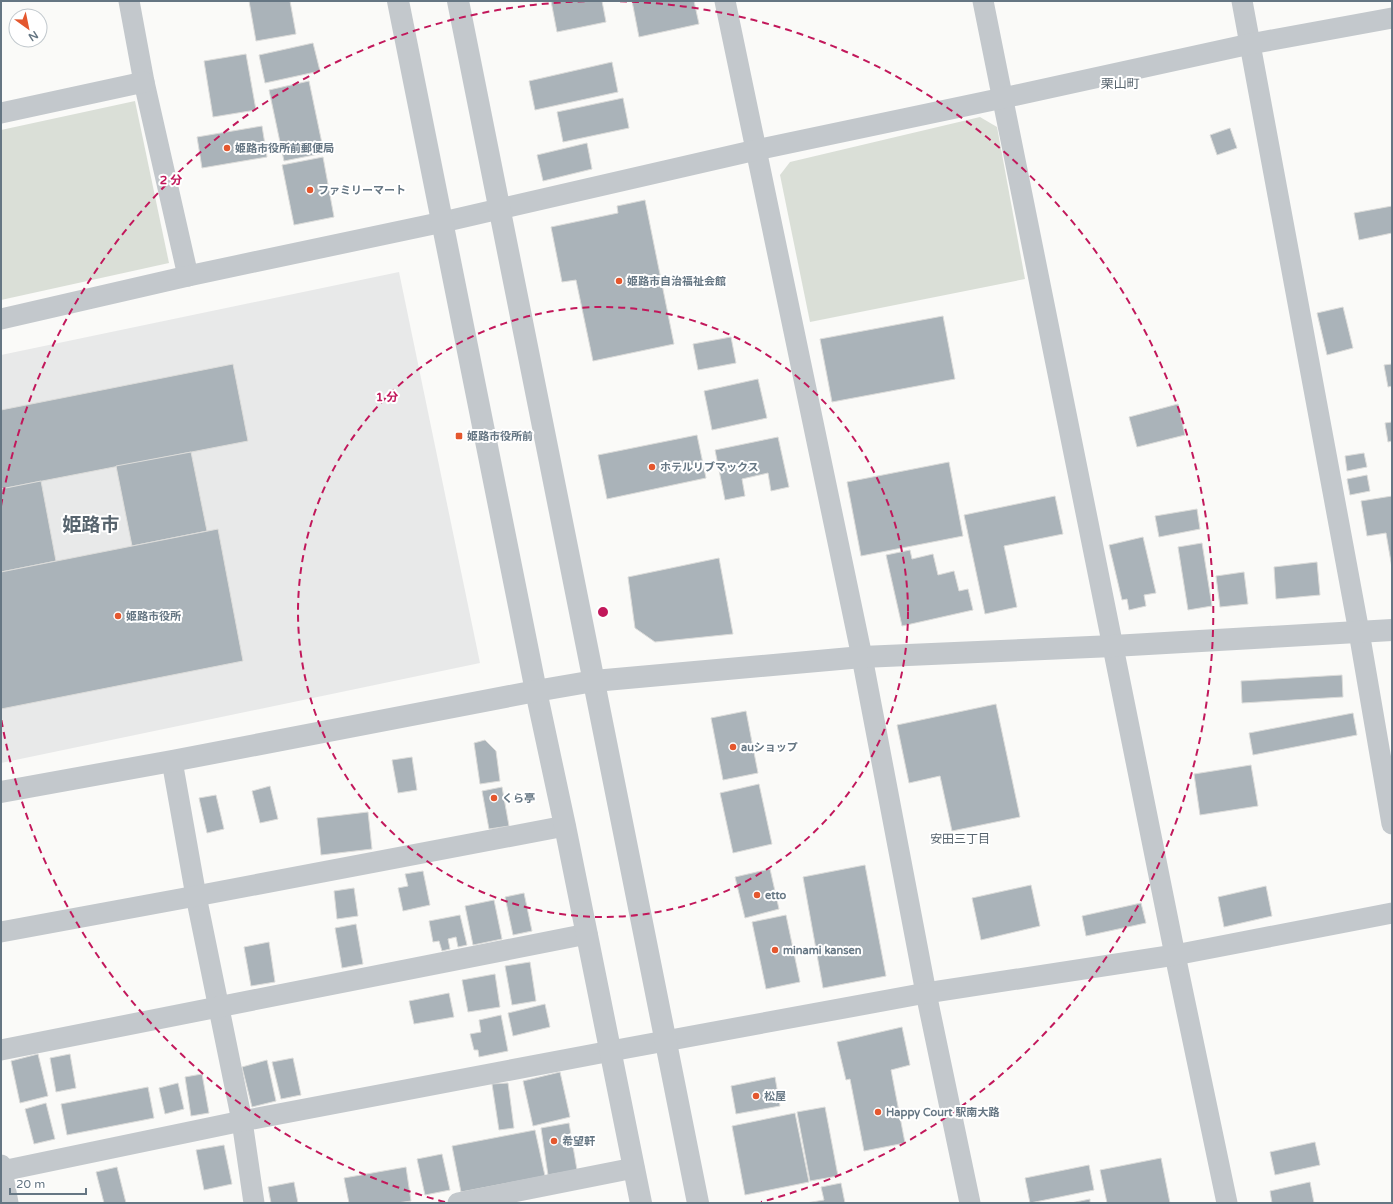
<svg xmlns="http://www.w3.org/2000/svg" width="1393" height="1204" viewBox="0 0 1393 1204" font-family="'Varela Round','Noto Sans JP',sans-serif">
	<rect width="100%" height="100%" fill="#fafaf8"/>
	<path fill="#e8e9e9" d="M399,272L480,663L1,763V355Z"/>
	<g fill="#dadfd7">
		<path d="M135,101L169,263L1,300V130Z"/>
		<path d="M980,117L997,127L1025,279L810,322L780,175L790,162Z"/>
	</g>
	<g fill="#aab3b9" stroke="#dcdcda">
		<path d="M249,1H290L296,34L256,41Z"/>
		<path d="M551,1H602L606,22L557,32Z"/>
		<path d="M632,1H694L699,24L639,37Z"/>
		<path d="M313,43L320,71L265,83L259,55Z"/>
		<path d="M246,54L256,110L213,117L204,61Z"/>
		<path d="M612,62L618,92L535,110L529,81Z"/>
		<path d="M309,81L324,153L284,161L269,90Z"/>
		<path d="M623,98L629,128L563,142L557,112Z"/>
		<path d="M262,126L267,157L202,168L197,137Z"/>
		<path d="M1230,128L1237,148L1217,155L1210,135Z"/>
		<path d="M587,143L592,169L543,181L537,155Z"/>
		<path d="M323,157L334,217L294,225L282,165Z"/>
		<path d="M645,200L674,344L593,361L576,280L562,282L551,227L618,213L617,206Z"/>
		<path d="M1392,206V233L1359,240L1354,213Z"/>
		<path d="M1343,307L1353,348L1327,355L1317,313Z"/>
		<path d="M943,316L955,379L832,402L820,339Z"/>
		<path d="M731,337L736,363L698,370L693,344Z"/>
		<path d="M233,364L248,441L1,489V410Z"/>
		<path d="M1392,364V386L1388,387L1384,365Z"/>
		<path d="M758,379L767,418L712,430L704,391Z"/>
		<path d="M1178,404L1185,435L1137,447L1129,417Z"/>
		<path d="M1392,422V441L1388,442L1385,423Z"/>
		<path d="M697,435L706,478L607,499L598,455Z"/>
		<path d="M778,437L789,487L771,491L768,473L742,479L745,496L725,500L715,450Z"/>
		<path d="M191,452L207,531L132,546L116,466Z"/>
		<path d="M1364,453L1367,467L1347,471L1345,456Z"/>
		<path d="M949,462L963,536L861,556L847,482Z"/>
		<path d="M1367,475L1370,491L1350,495L1347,479Z"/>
		<path d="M41,481L56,561L1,572V489Z"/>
		<path d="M1055,496L1063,534L1004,546L1017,607L985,614L964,515Z"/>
		<path d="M1392,496V568L1386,533L1367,536L1361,501Z"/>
		<path d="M1197,509L1200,529L1159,537L1155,516Z"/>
		<path d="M218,529L243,661L1,709V572Z"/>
		<path d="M1143,537L1156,593L1144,595L1146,606L1129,610L1127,599L1122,600L1109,545Z"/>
		<path d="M1202,543L1212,606L1188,610L1178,547Z"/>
		<path d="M910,550L912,559L933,554L938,575L954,571L959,591L968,589L973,610L902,626L886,555Z"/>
		<path d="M719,558L733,634L655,642L635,628L628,577Z"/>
		<path d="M1317,562L1320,595L1276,599L1274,567Z"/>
		<path d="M1244,572L1248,604L1220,607L1216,576Z"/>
		<path d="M1342,675L1343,697L1242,703L1241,681Z"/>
		<path d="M996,704L1020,817L952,831L940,776L909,783L897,725Z"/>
		<path d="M746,711L758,773L723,780L711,718Z"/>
		<path d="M1353,713L1357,735L1253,755L1249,733Z"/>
		<path d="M485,740L496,751L500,781L480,784L474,743Z"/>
		<path d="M412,757L417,790L398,793L392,760Z"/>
		<path d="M1251,765L1258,806L1200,815L1194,774Z"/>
		<path d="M759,784L772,844L733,853L720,793Z"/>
		<path d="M270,786L278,819L260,823L252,791Z"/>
		<path d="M502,787L509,826L489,829L482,791Z"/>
		<path d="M216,795L224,829L207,833L199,798Z"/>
		<path d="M368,812L372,849L321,855L317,818Z"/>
		<path d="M865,865L886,976L823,988L803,877Z"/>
		<path d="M770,869L779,909L745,918L735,877Z"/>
		<path d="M423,871L430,905L403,911L398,888L408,886L405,874Z"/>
		<path d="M1031,885L1040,926L981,940L972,898Z"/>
		<path d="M1266,886L1272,916L1224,927L1218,897Z"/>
		<path d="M354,888L358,916L337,919L334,891Z"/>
		<path d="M524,893L532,931L513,935L505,897Z"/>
		<path d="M494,900L502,939L473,945L465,906Z"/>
		<path d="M1141,903L1146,923L1086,936L1082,916Z"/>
		<path d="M460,915L467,945L458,947L456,937L448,939L450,949L442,951L439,941L433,942L429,921Z"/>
		<path d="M786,915L800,982L766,989L752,922Z"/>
		<path d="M356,924L363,964L342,968L335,928Z"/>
		<path d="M269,942L275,982L251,986L244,947Z"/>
		<path d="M530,962L536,1001L512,1005L505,966Z"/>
		<path d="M495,974L500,1007L468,1012L462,980Z"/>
		<path d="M449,993L454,1017L414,1024L409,1001Z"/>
		<path d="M545,1004L550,1027L513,1036L508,1013Z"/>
		<path d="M501,1015L508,1051L479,1057L478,1050H474L470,1034L481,1032L479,1020Z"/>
		<path d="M902,1027L910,1065L891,1070L905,1143L864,1151L850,1079L846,1080L837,1042Z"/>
		<path d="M38,1054L48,1096L20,1103L11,1061Z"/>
		<path d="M70,1054L76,1088L56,1092L50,1058Z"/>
		<path d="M293,1058L301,1095L281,1099L272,1062Z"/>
		<path d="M267,1060L276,1101L252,1107L242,1067Z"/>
		<path d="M560,1072L570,1117L533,1126L523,1081Z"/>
		<path d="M202,1074L209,1113L191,1116L185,1077Z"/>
		<path d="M775,1077L780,1106L736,1114L731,1086Z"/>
		<path d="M178,1083L184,1109L165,1114L159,1088Z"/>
		<path d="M508,1083L514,1128L499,1130L492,1084Z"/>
		<path d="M148,1087L154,1118L67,1135L61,1104Z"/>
		<path d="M46,1103L55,1139L34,1144L25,1109Z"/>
		<path d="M825,1107L838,1176L810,1181L797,1112Z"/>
		<path d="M795,1113L809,1182L745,1195L732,1126Z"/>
		<path d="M569,1123L577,1170L548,1175L541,1128Z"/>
		<path d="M535,1130L545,1176L461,1192L452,1146Z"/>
		<path d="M1315,1142L1320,1165L1275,1175L1270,1152Z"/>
		<path d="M224,1145L232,1184L204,1190L196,1150Z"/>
		<path d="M442,1154L450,1190L425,1195L417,1159Z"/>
		<path d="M1161,1158L1170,1203H1107L1100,1170Z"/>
		<path d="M1089,1165L1094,1190L1030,1203L1025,1178Z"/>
		<path d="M117,1167L126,1203H104L96,1172Z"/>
		<path d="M406,1167L411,1201L397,1203H349L344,1178Z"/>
		<path d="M294,1182L298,1203H271L268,1187Z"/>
		<path d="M1310,1182L1314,1203H1272L1270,1191Z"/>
		<path d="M841,1183L845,1203H806L824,1200L821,1187Z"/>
		<path d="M1090,1199V1203H1071Z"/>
	</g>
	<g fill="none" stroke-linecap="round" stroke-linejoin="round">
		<g stroke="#c3c8cc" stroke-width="21">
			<path d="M129,1L144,82L188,276"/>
			<path d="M725,1L862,657L926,993L970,1203"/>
			<path d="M983,1L1175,955L1227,1203"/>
			<path d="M1242,1L1359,632L1392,824"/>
			<path d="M1,113L144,82"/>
			<path d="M1,319L188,276L443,222L756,150L1003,98L1250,44L1392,18"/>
			<path d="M172,761L196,896L242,1121L254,1203"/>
			<path d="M1,932L196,896L565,826"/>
			<path d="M1,1050L587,934"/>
			<path d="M1,1165L8,1203"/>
			<path d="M2,1171L242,1121L611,1051L926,993L1175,955L1392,913"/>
			<path d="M458,1203L634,1168"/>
		</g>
		<g stroke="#c3c8cc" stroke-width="22">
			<path d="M398,1L536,691L565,826L641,1203"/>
			<path d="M458,1L698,1203"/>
			<path d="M1,792L172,761L536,691L594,681L862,657L1113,646L1392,630"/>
		</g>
	</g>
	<g fill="none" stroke="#c2185b" stroke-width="2" stroke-dasharray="7 5">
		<circle cx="603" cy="612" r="305"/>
		<path d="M445 1202A611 611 0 0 1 1 718M1 506A611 611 0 0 1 598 1M608 1A611 611 0 0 1 761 1202"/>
	</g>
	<g fill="#e4572e" stroke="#fff" stroke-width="1.5">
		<circle cx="227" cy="148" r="4"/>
		<circle cx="310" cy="190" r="4"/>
		<circle cx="619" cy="281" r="4"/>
		<rect x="455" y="432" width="8" height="8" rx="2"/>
		<circle cx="652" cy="467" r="4"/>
		<circle cx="118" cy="616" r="4"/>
		<circle cx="733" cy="747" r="4"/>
		<circle cx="494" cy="798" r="4"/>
		<circle cx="757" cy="895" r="4"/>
		<circle cx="775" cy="950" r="4"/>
		<circle cx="756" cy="1096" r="4"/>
		<circle cx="878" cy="1112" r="4"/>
		<circle cx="554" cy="1141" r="4"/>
	</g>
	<g text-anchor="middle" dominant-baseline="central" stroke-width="4" stroke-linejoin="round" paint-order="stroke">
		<g font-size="11" font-weight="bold" fill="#657683" stroke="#fff" text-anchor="start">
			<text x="235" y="148">姫路市役所前郵便局</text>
			<text x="318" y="190">ファミリーマート</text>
			<text x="627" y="281">姫路市自治福祉会館</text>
			<text x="467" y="436">姫路市役所前</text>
			<text x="660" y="467">ホテルリブマックス</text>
			<text x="126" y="616">姫路市役所</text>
			<text x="741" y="747">auショップ</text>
			<text x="502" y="798">くら亭</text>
			<text x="765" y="895">etto</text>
			<text x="783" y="950">minami kansen</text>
			<text x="764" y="1096">松屋</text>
			<text x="886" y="1112">Happy Court 駅南大路</text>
			<text x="562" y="1141">希望軒</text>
		</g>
		<g font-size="12" fill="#57646e" stroke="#fff">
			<text x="960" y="839">安田三丁目</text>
		</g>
		<g font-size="13" fill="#57646e" stroke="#fff">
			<text x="1120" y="84">栗山町</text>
		</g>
		<g font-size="19" font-weight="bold" fill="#57646e" stroke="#fff">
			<text x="91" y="525">姫路市</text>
		</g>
	</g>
	<circle cx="603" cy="612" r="6" fill="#c2185b" stroke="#fff" stroke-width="2"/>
	<g font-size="12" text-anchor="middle" font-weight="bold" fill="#c2185b" stroke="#fff" stroke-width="4" stroke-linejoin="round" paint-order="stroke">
		<text x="171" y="184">2 分</text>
		<text x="387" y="401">1 分</text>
	</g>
	<rect width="1393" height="1204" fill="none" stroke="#657683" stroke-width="4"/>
	<g transform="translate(28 28) rotate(147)"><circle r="19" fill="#ffffff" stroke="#c1c8cd"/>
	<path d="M0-3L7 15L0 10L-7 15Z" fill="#e4572e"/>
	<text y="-6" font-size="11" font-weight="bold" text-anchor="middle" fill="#657683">N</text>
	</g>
	<path d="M10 1188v6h76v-6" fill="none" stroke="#657683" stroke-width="2"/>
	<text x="16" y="1188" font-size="12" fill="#657683" stroke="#ffffff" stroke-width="3" paint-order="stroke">20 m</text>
</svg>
